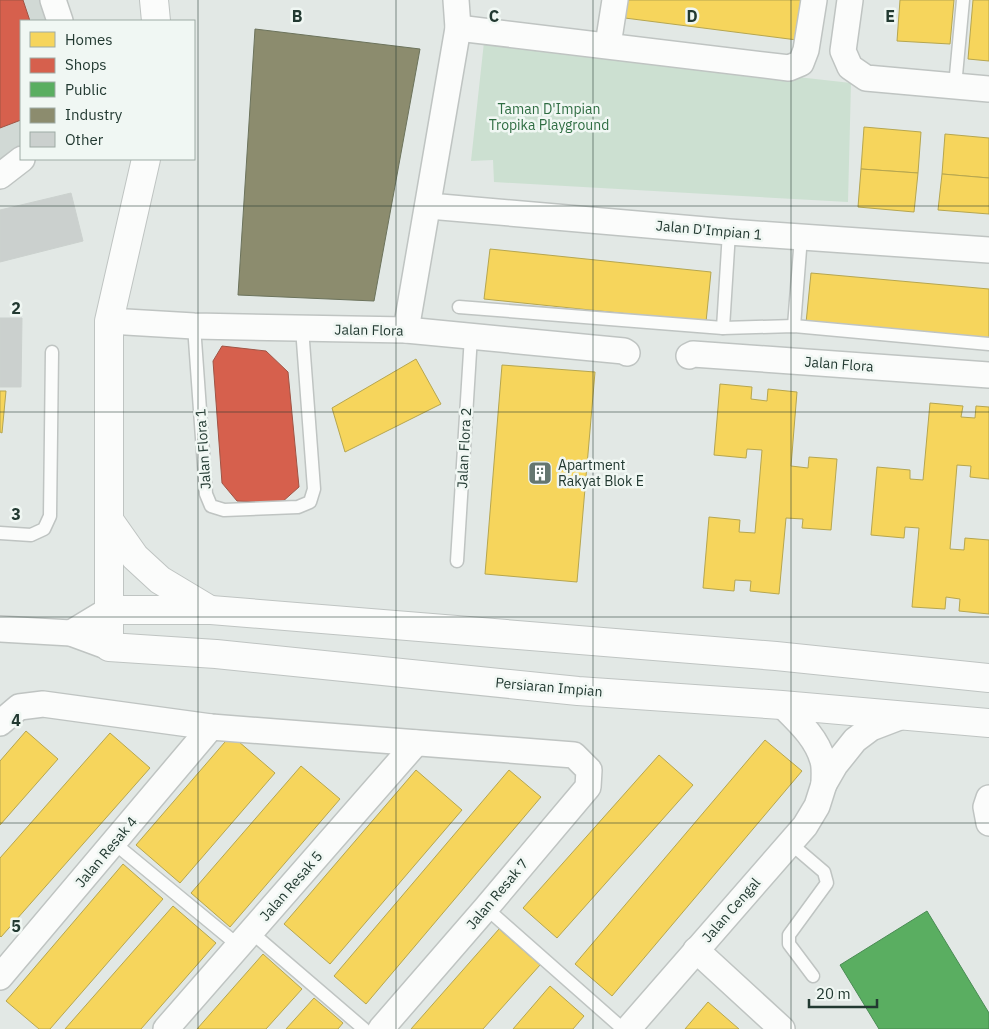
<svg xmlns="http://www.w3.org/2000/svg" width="989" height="1029" viewBox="0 0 989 1029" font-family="'IBM Plex Sans',sans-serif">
	<rect width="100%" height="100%" fill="#e2e8e5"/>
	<path fill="#d1d9d5" d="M0,0H45L52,21H21V151L0,168Z"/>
	<path fill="#cce0d1" d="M484,42L851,83L848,202L494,182L493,160L471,161Z"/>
	<g fill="#f6d55c" stroke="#b6a64f">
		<path d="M619,0H802L797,40L617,17Z"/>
		<path d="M900,0H954L950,44L897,41Z"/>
		<path d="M973,0H989V61L968,59Z"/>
		<path d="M864,127L921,132L918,173L861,169Z"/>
		<path d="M945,134L989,138V178L942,174Z"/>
		<path d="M861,169L918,173L914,212L858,207Z"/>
		<path d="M942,174L989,178V214L938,210Z"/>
		<path d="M490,249L711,272L706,322L484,299Z"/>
		<path d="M811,273L989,289V339L806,323Z"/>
		<path d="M416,359L441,404L345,452L332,408Z"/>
		<path d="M502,365L595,372L577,582L485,574Z"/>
		<path d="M720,384L752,387L751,399L767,401L768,389L797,392L791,466L808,468L809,457L837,459L831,530L802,528L803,519L786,518L779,594L750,591L751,581L735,580L734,591L703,588L709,517L740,520L739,532L755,533L762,450L747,449L746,458L714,455Z"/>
		<path d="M0,391H6L2,433L0,432Z"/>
		<path d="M930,403L963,406L961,417L975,418L976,406L989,407V479L970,477L971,466L957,465L950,549L964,550L965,538L989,540V614L959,611L960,599L946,597L945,609L912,607L919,528L905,527L904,538L871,535L877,467L910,470V479L923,480Z"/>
		<path d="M26,731L58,759L0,825V761Z"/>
		<path d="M110,733L150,768L1,937L0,936V858Z"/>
		<path d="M231,735L275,773L180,883L136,845Z"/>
		<path d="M765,740L802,771L612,996L575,964Z"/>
		<path d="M659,755L693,785L557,938L523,908Z"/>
		<path d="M301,766L340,799L230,927L191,893Z"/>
		<path d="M416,770L462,810L330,964L284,924Z"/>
		<path d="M509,770L541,797L366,1004L334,976Z"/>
		<path d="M123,864L163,899L50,1029H39L6,1001Z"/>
		<path d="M173,906L216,943L141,1029H65Z"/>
		<path d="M499,929L540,965L483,1029H411Z"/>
		<path d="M263,954L302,989L266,1029H197Z"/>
		<path d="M550,986L584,1016L573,1029H513Z"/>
		<path d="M314,998L343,1023L338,1029H286Z"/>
		<path d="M708,1002L739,1029H685Z"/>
	</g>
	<g fill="#d6604d" stroke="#a05445">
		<path d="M0,0H23L30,21H21V120L0,128Z"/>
		<path d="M222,346L266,351L288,372L299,487L281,503L237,501L222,483L213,361Z"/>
	</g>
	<path fill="#5aae61" stroke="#498b53" d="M927,911L989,1013V1029H879L840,965Z"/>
	<path fill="#8c8c6e" stroke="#6c735c" d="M255,29L420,49L374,301L238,295Z"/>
	<g fill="#cbd0ce" stroke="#cbd1ce">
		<path d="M71,193L83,241L0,262V210Z"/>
		<path d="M0,318H22L21,387H0Z"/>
	</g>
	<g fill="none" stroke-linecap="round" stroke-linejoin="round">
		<g stroke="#bfc4c2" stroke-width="15">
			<g id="service">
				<path d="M955,86L963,0"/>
				<path d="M459,307L723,328L794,326L989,344"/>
				<path d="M194,326L206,494L211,506L224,510L298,507L310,502L314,489L302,328"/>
				<path d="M794,326L801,237"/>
				<path d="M723,328L729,232"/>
				<path d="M0,533L31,535L44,529L50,516L52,352"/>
				<path d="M457,561L471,336"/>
				<path d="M114,843L239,946"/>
				<path d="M790,843L824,872L827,883L789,935V944L813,976"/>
				<path d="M486,908L623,1029"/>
				<path d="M251,932L364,1029"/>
			</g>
		</g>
		<g stroke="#bfc4c2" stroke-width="28">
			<g id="minor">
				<path d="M53,0L60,21"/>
				<path d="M850,0L843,51L850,67L866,78L989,89"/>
				<path d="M458,28L789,68L801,63L806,50L814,0"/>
				<path d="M608,45L615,0"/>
				<path d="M0,176L22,159"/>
				<path d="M429,206L729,232L989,250"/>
				<path d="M109,321L194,326L406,330L624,351L627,353"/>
				<path d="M406,330L458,28L456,0"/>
				<path d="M689,356L693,354L989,375"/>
				<path d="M0,629L71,633L109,647"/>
				<path d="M71,633L109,610"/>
				<path d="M782,705C798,721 817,738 823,761C825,768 824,776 824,784"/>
				<path d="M0,723L19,707L43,704L211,727L574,755L589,770L588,787L486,908L381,1029"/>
				<path d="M989,798L986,807L989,823"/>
				<path d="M696,950L782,1029"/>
				<path d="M0,977L211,727"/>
				<path d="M166,1029L416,743"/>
				<path d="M628,1029L805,826L817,806L824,784L835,765L855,740L871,728L905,715"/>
			</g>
		</g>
		<g stroke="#bfc4c2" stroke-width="30">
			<g id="tertiary">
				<path d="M154,0L156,21"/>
				<path d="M146,159L109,321V647L216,654L578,691L782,705L989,723"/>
				<path d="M109,520L135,557L160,580L210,610"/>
				<path d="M109,610H211L776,656L989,678"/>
			</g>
		</g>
		<use href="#service" stroke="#fbfcfb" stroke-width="12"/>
		<use href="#minor" stroke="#fbfcfb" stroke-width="25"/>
		<use href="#tertiary" stroke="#fbfcfb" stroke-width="28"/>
	</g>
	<path fill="none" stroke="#223931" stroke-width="1" stroke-opacity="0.55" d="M198,0V1029M396,0V1029M593,0V1029M791,0V1029M0,206H989M0,412H989M0,617H989M0,823H989"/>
	<defs>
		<g id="building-square" transform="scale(1.25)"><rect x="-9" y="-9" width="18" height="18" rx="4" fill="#657670" stroke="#f0f7f3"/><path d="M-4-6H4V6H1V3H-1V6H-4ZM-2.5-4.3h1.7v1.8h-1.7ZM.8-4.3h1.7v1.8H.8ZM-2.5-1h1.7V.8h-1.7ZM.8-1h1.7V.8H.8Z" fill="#fff"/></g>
	</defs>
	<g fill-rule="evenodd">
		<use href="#building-square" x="540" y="473"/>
	</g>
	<g text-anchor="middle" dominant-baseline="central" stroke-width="5" stroke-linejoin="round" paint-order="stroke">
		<g font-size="14" fill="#2f6d42" stroke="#f0f7f3">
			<text x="549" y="109">Taman D'Impian<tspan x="549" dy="16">Tropika Playground</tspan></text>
		</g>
		<g font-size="14" fill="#223931" stroke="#f0f7f3">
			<text transform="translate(709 230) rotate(5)">Jalan D'Impian 1</text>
			<text transform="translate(369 330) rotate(1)">Jalan Flora</text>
			<text transform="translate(839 364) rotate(4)">Jalan Flora</text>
			<text transform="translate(464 448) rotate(-87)">Jalan Flora 2</text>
			<text transform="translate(203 449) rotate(-94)">Jalan Flora 1</text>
			<text transform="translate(549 687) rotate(5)">Persiaran Impian</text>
			<text transform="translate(106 852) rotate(-50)">Jalan Resak 4</text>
			<text transform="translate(291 886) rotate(-49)">Jalan Resak 5</text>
			<text transform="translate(497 894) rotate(-50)">Jalan Resak 7</text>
			<text transform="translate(731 910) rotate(-49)">Jalan Cengal</text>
		</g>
		<g font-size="14" fill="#223931" stroke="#f0f7f3" text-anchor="start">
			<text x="558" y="465">Apartment<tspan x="558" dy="16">Rakyat Blok E</tspan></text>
		</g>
	</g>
	<g font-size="16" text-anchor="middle" font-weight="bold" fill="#223931" stroke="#f0f7f3" stroke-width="5" stroke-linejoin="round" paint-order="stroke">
		<text x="297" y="22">B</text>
		<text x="494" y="22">C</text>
		<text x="692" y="22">D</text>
		<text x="890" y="22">E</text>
		<text x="16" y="314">2</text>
		<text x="16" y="520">3</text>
		<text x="16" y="726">4</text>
		<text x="16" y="932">5</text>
	</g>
	<rect x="20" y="20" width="175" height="140" fill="#f0f7f3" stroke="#9eaba5"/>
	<rect x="30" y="32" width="25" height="15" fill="#f6d55c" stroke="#9eaba5"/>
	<text x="65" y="45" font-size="15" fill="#223931">Homes</text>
	<rect x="30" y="58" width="25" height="15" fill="#d6604d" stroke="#9eaba5"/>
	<text x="65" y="70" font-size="15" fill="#223931">Shops</text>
	<rect x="30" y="82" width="25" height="15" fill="#5aae61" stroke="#9eaba5"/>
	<text x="65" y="95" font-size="15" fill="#223931">Public</text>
	<rect x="30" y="108" width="25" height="15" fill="#8c8c6e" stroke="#9eaba5"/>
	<text x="65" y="120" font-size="15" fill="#223931">Industry</text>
	<rect x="30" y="132" width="25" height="15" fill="#cbd0ce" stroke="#9eaba5"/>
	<text x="65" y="145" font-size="15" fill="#223931">Other</text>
	<path d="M809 999v8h68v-8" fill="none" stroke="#223931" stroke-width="2.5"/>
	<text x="816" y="999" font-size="15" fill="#223931" stroke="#f0f7f3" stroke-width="4" paint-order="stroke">20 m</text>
</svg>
